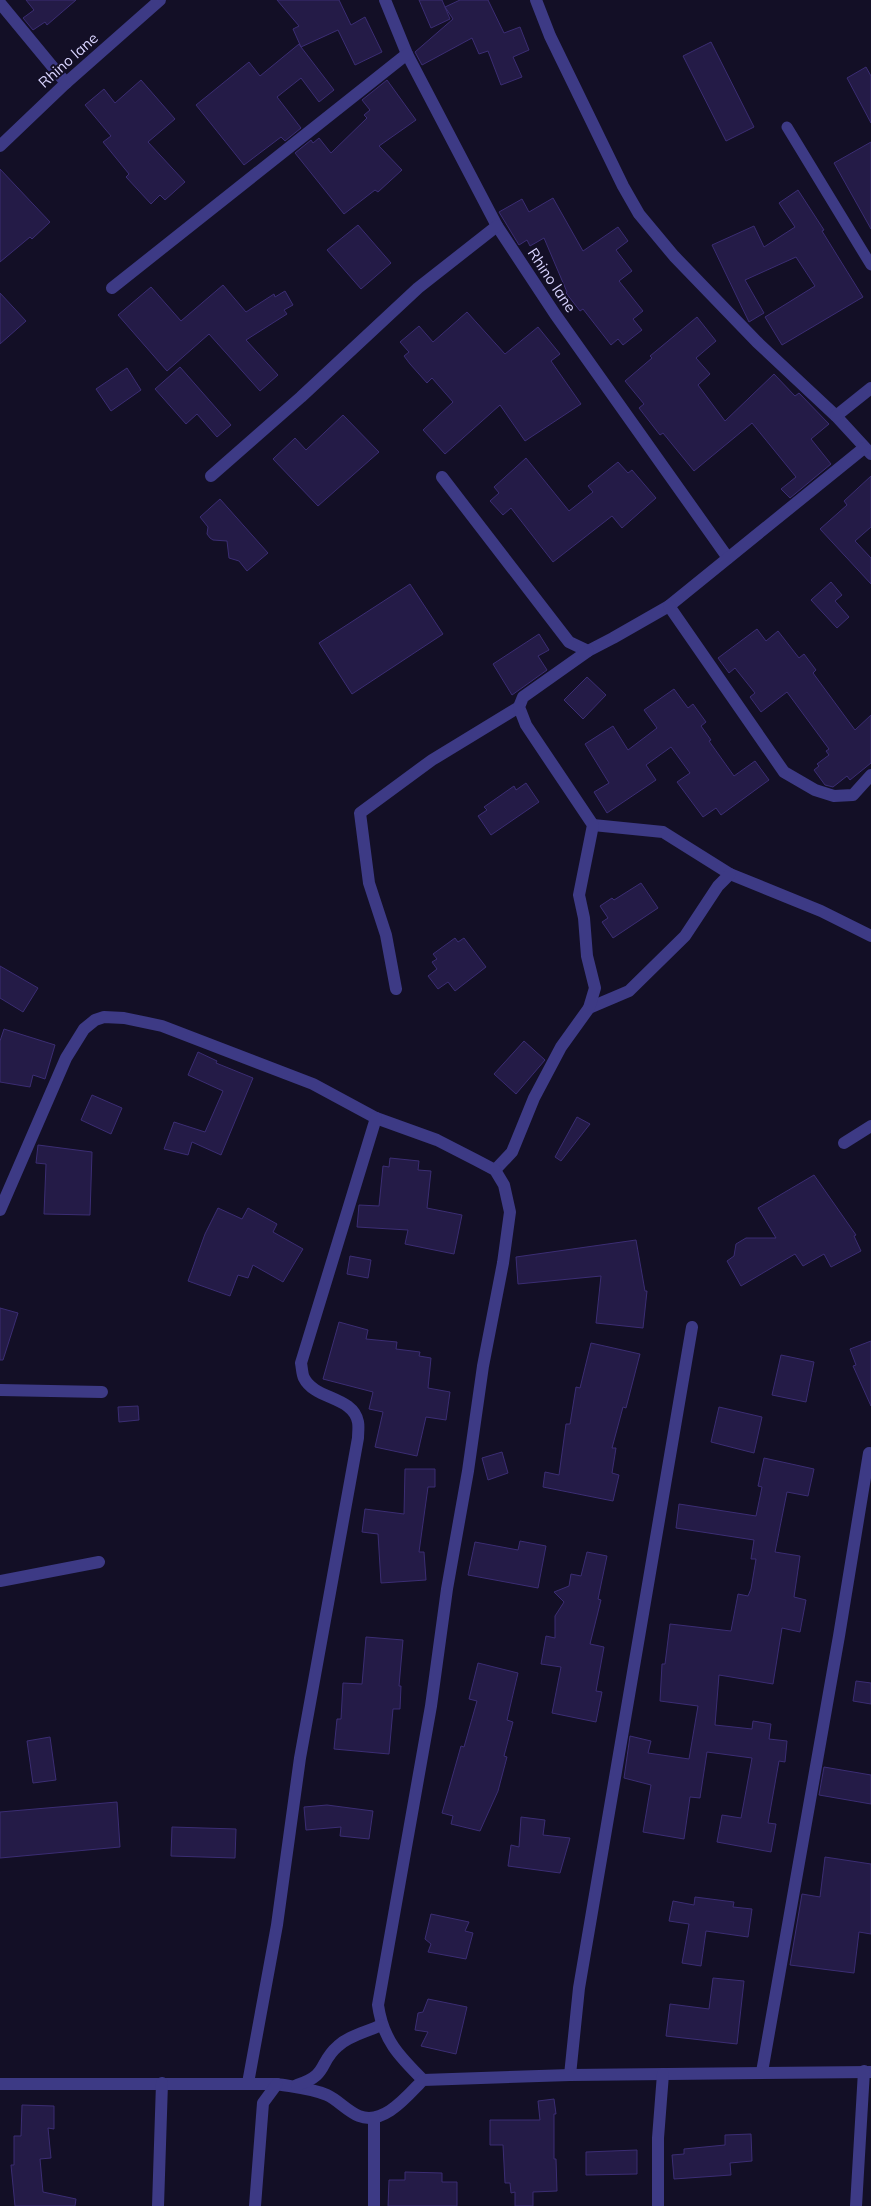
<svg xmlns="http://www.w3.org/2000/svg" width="871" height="2206" viewBox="0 0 871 2206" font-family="Mulish,sans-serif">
	<rect width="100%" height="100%" fill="#130f26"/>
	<g fill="#241b47" stroke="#3b2d73">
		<path d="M26,0H76L47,25L45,22L33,30L23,18L34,10Z"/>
		<path d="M277,0H339L351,25L365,17L382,52L355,65L338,30L301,47L334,90L319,102L301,78L277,97L301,128L285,141L281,137L244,165L196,105L249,62L260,76L299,44L301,47L293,29L299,26Z"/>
		<path d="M419,0H442L450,19L431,28Z"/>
		<path d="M460,0H488L504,33L520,27L529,50L513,57L522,77L501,85L488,51L479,54L472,38L422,65L415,52L453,19L445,7Z"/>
		<path d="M711,42L754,127L726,141L683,56Z"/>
		<path d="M866,67L871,76V123L847,78Z"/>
		<path d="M141,80L175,119L148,142L185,182L165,200L160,195L151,204L126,177L129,174L103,142L111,136L85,105L104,89L115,103Z"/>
		<path d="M387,80L416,120L379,146L402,170L378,192L375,190L344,214L295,153L311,140L313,143L319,138L331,153L367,118L364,115L370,110L362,100Z"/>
		<path d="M871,142V229L834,163Z"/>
		<path d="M0,169L50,222L32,239L30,237L0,262Z"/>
		<path d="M798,190L824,230L822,231L863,297L782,345L765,317L815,286L796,257L745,280L764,313L749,322L712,245L754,226L764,247L795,227L779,203Z"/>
		<path d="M553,198L583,251L618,227L628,241L616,250L632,271L619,281L643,311L633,319L642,330L623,345L618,339L611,345L583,309L580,311L566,293L567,292L544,238L530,246L527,240L519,245L499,212L522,199L529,212Z"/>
		<path d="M358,225L391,263L361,289L327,250Z"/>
		<path d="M223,285L246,312L274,294L275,297L285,291L293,305L284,310L287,314L246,340L278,375L260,391L209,334L167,371L118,315L151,287L181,321Z"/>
		<path d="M0,293L26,321L0,344Z"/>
		<path d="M467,312L505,354L538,327L560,354L551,361L581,404L525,441L500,405L445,454L423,430L453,402L432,378L427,383L410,364L404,356L409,352L400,342L419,326L433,342Z"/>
		<path d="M697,317L716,341L696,358L710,374L698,385L725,421L774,374L795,396L799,393L829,424L811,439L831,464L790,498L781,489L796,477L752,423L694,471L663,433L660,435L639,408L644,404L625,381L652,358L650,356Z"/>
		<path d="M180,367L231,425L217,437L197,414L186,424L155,389Z"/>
		<path d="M127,368L141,390L111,411L96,389Z"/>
		<path d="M343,415L379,452L318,506L273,459L295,438L306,450Z"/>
		<path d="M526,458L569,511L593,492L588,486L618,462L628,473L632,470L656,498L622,528L612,516L553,562L511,508L503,515L490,501L499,493L494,487Z"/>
		<path d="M871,476V527L855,541L871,558V584L820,529L847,505L844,501Z"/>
		<path d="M220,499L268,553L247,571L239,561L229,558L227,541L213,540L210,538L207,534L208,527L200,517Z"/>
		<path d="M831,582L842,595L835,601L849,617L837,628L811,600Z"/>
		<path d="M410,584L443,634L352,694L319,643Z"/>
		<path d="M757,629L766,641L778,631L799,658L804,654L816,670L813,673L855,730L871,715V763L850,780L847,776L833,787L825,785L814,770L819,766L817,764L829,755L826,751L829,749L787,692L761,712L750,697L755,693L735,668L729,673L718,658Z"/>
		<path d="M539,634L549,650L538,656L547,670L512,695L493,664Z"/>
		<path d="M587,677L606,695L583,719L564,700Z"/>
		<path d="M674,689L688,708L693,704L706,722L701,726L711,740L709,741L734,776L755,761L769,780L721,815L716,808L703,817L677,782L690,773L671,747L646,765L656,780L607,813L594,792L609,783L585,744L613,726L628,750L657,728L644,710Z"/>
		<path d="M526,783L539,802L491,835L478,816L487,810L484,807L514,786L516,790Z"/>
		<path d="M641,883L658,908L613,938L602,922L608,918L600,906L612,898L614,900Z"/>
		<path d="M455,938L458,942L464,938L486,967L455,991L448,982L438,989L428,976L437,969L432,962L437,959L433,954Z"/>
		<path d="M0,966L38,988L23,1012L0,998Z"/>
		<path d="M4,1029L55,1045L45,1079L33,1075L30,1087L0,1082V1041Z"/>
		<path d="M524,1041L545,1060L516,1094L494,1074Z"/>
		<path d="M198,1052L217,1061L216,1063L253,1078L221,1155L192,1142L188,1155L164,1149L174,1122L205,1132L223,1091L188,1075Z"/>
		<path d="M92,1095L122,1108L111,1134L81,1120Z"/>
		<path d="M577,1117L590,1124L561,1161L555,1157Z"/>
		<path d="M38,1145L92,1152L90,1215L44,1214L46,1164L36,1163Z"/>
		<path d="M390,1158L419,1161L418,1170L431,1171L427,1208L462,1215L454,1254L405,1244L408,1230L357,1227L359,1205L379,1206L383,1166L389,1167Z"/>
		<path d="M814,1175L856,1235L854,1236L861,1251L831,1267L824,1254L803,1266L795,1254L741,1286L727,1261L734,1256L736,1244L746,1238H776L758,1208Z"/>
		<path d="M218,1208L242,1219L248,1208L277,1224L273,1232L303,1249L283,1282L253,1265L248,1278L238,1275L230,1296L188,1281L205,1234Z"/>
		<path d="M636,1240L645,1291H647L643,1328L596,1323L601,1276L518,1284L516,1257Z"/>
		<path d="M350,1256L371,1260L368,1278L347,1274Z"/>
		<path d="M0,1308L18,1313L3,1360H0Z"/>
		<path d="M339,1322L368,1330L366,1339L397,1342L396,1349L420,1352L419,1356L431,1358L428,1388L450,1392L446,1420L426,1417L417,1456L375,1447L383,1412L369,1409L373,1392L323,1379Z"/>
		<path d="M871,1341V1406L853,1366L856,1365L850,1349Z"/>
		<path d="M591,1343L640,1354L626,1408L623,1407L612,1448H616L612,1473L619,1475L613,1501L543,1487L545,1472L559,1475L566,1424H570L576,1387L580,1388Z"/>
		<path d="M781,1355L814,1362L806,1402L772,1395Z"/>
		<path d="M138,1406L139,1420L119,1422L118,1407Z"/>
		<path d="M719,1407L762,1417L754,1453L711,1442Z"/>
		<path d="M502,1452L508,1473L488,1480L482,1458Z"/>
		<path d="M764,1458L814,1469L808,1496L787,1492L775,1552L800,1556L794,1597L806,1600L800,1632L782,1628L773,1684L719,1675L715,1725L752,1729L753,1721L771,1724L769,1739L787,1741L785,1762L779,1761L768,1823L776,1824L771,1852L717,1842L722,1815L741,1818L752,1758L707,1752L700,1798L690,1797L684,1839L643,1832L651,1785L624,1778L630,1736L651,1741L648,1753L689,1759L698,1706L660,1701L662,1664H665L670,1624L731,1631L738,1594L748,1596L751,1589L756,1559H751L754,1540L676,1528L679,1504L756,1516L762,1487L758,1486Z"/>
		<path d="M405,1469H435V1487H428L419,1552H424L426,1580L381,1583L378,1534L362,1532L365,1509L404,1514Z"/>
		<path d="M520,1541L546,1546L538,1588L468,1575L475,1542L518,1550Z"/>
		<path d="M587,1552L607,1556L598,1599L601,1600L590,1644L604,1647L596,1691L602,1692L596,1722L552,1713L561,1667L541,1664L546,1636L555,1638V1616L564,1602L554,1592L569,1586L571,1574L581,1576Z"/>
		<path d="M366,1637L403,1640L399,1686H401L400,1709H393L389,1754L334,1749L337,1719H341L343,1683L362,1684Z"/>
		<path d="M478,1663L518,1673L507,1720L513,1722L504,1756L507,1757L498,1791L480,1831L451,1824L453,1816L442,1813L461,1746L464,1747L477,1701L469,1699Z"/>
		<path d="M856,1681L871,1683V1704L853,1701Z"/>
		<path d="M50,1737L56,1780L33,1783L27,1741Z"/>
		<path d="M824,1767L871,1775V1804L819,1795Z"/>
		<path d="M117,1802L120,1847L0,1858V1812Z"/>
		<path d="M327,1805L373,1811L369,1839L340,1836L341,1827L306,1830L304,1807Z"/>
		<path d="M521,1817L545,1820L543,1835L570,1838L560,1873L508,1866L511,1845L519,1847Z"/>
		<path d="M172,1827L236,1829L235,1858L171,1856Z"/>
		<path d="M825,1857L871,1864V1934L859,1932L854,1973L790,1965L802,1894L820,1897Z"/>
		<path d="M695,1897L734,1902L733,1907L752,1909L748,1937L706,1931L701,1966L682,1963L689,1924L669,1921L673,1901L694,1905Z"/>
		<path d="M431,1914L469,1922L465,1931L473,1933L466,1959L428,1952L431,1944L425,1939Z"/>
		<path d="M713,1978L744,1981L737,2044L666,2036L670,2004L709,2009Z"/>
		<path d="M428,1999L467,2007L456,2054L421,2046L428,2032L415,2030L418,2013L423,2012Z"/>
		<path d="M554,2099L556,2114H554V2159H556L557,2191L533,2192V2206H515V2192L511,2193L510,2183H505L503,2145H490V2120H540L538,2101Z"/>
		<path d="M22,2105L54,2106V2129L48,2128L51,2158L40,2159L43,2192L76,2199L75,2206H15L11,2165H14V2136H21Z"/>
		<path d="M751,2134L752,2161L730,2163L731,2175L674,2179L672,2155L684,2154V2149L725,2145V2135Z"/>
		<path d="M637,2150V2174L586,2175V2152Z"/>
		<path d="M405,2172L442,2173V2182H457V2206H388L389,2180H405Z"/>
	</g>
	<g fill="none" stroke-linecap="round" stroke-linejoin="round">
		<path stroke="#3d3a85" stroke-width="11" d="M787,127L871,265"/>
		<g stroke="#3d3a85" stroke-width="12">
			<path d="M385,0L407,54L497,226L555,314L728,558"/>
			<path d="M536,0L550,36L623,186L639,214L674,256L757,342L836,416L871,454"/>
			<path d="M0,3L66,83"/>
			<path d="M0,146L66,83L160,0"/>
			<path d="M112,288L407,54"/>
			<path d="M836,416L871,388"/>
			<path d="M211,476L301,397L418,288L497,226"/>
			<path d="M442,477L569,642L588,651L613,638L669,606L864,448"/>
			<path d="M669,606L784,772L815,790L834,796L853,795L871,775"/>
			<path d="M593,825L663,832L730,874L821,911L871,936"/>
			<path d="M396,989L386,935L369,883L360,813L432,760L519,707"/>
			<path d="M589,1008L629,991L685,936L718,886L730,874"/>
			<path d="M844,1143L871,1126"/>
			<path d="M495,1170L512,1152L534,1098L561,1047L589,1008L595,988L587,956L584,918L579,895L593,825L526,725L519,707L523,697L588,651"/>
			<path d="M0,1210L66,1058L84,1029L95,1020L104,1017L124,1018L162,1026L313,1084L376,1118L437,1140L476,1160L495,1170L504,1185L510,1212L503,1263L483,1366L468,1471L447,1589L431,1706L378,2005C383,2040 399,2056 423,2080"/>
			<path d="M0,1390L102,1392"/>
			<path d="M0,1581L99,1562"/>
			<path d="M762,2072L839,1636L869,1453"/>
			<path d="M570,2075L579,1988L692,1327"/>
			<path d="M248,2083L277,1925L300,1758L358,1438C358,1433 359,1427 358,1422C353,1396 315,1400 304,1378C302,1374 302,1368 301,1363L376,1118"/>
			<path d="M0,2084H277C294,2087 311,2088 327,2095C338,2100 347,2111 359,2116C384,2126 408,2095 423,2080L570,2075L871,2072"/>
			<path d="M297,2085C329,2075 318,2063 338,2046C350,2035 367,2032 381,2025"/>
			<path d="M374,2118V2206"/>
			<path d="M158,2206L162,2083"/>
			<path d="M255,2206L263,2103L277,2084"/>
			<path d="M658,2206V2138L663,2074"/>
			<path d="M856,2206L864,2071"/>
		</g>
	</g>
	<g text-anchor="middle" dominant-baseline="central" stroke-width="4" stroke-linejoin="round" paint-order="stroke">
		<g font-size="15" fill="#d9d4ff" stroke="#130f26">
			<text transform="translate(68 60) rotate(-42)">Rhino lane</text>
			<text transform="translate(552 280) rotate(56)">Rhino lane</text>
		</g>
	</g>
</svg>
